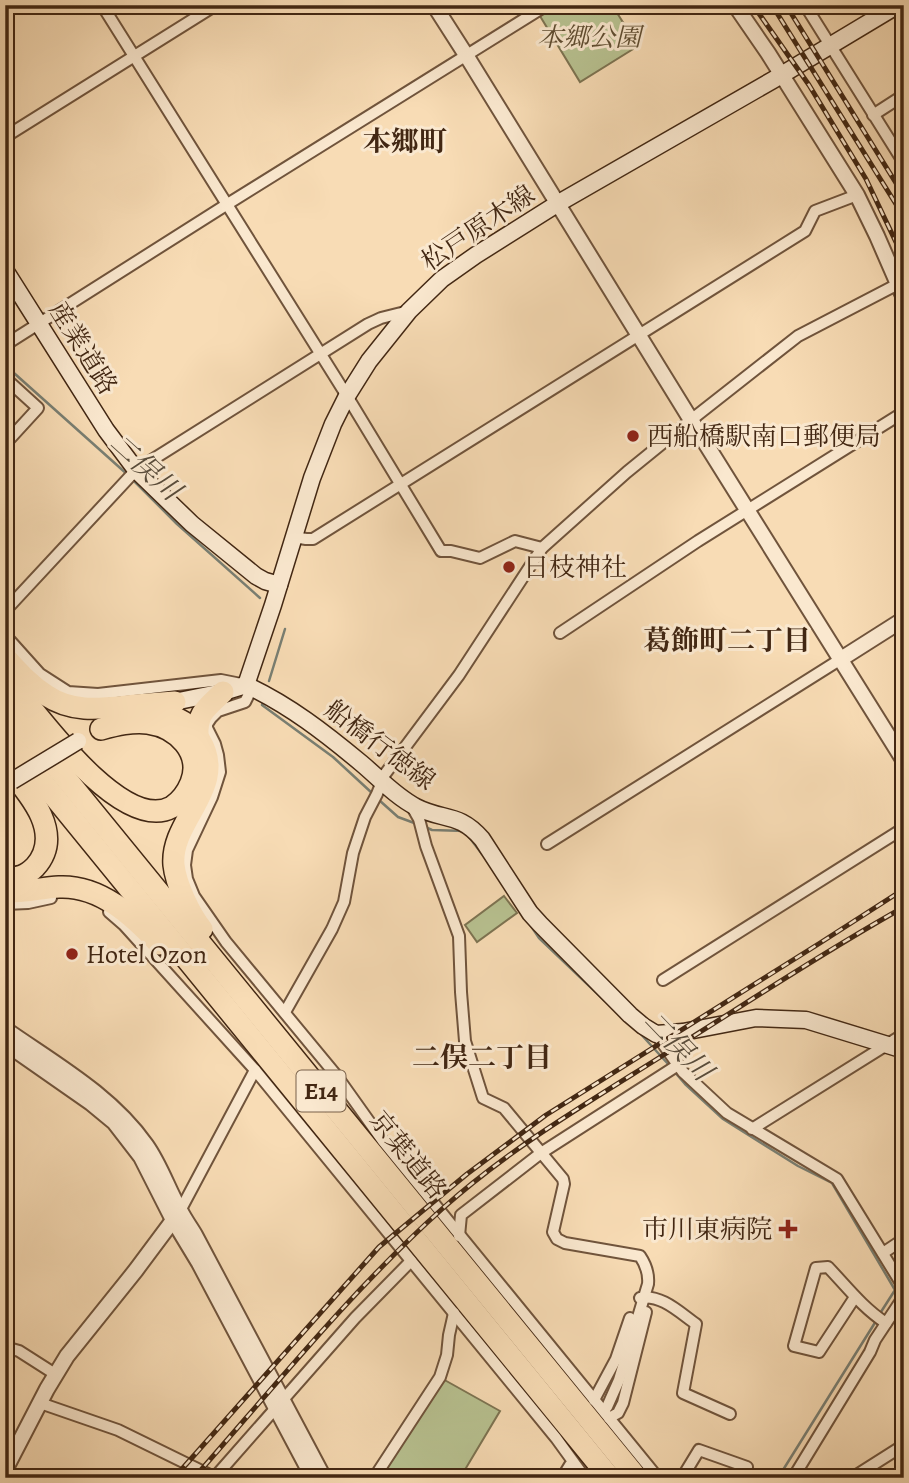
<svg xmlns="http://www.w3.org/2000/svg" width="909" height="1483" viewBox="0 0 909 1483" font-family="Alegreya,'Noto Serif JP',serif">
	<rect width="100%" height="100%" fill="#f8dcb5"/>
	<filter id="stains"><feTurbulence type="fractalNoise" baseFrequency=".00286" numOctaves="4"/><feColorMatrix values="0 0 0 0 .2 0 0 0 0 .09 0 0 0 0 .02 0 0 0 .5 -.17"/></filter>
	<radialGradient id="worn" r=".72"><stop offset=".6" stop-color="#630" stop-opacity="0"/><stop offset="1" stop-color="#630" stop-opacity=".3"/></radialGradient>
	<g fill="#b8c291" stroke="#7d7452" stroke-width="2">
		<path d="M557,5H612L638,46L580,82L540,16Z"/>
		<path d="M504,896L517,913L477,942L465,925Z"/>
		<path d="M441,1378L500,1411L460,1478H378Z"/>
	</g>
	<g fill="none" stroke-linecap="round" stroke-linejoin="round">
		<g stroke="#797f73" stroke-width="2.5">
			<path d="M5,365L128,475"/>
			<path d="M133,480L177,524L260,598"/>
			<path d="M269,681L285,629"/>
			<path d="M264,699L262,705L333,757L372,793"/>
			<path d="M379,800L398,817L417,824"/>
			<path d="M423,826L432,830L465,831"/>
			<path d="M469,837L482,854"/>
			<path d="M529,923L539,938L605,1001"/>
			<path d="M638,1031L669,1065"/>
			<path d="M673,1070L685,1084L723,1119L798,1166L832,1183L895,1290L879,1315"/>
			<path d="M778,1478L876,1321"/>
		</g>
		<g stroke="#70543c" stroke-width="14">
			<g id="minor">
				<path d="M102,5L347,396L441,551H451L480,558L515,541L542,548"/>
				<path d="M805,5L904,163"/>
				<path d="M873,115L904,95"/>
				<path d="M5,137L216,5"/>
				<path d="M5,345L226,205L547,5"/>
				<path d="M5,378L38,408L5,444"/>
				<path d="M294,537L306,539H313L805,231L815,211L857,195"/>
				<path d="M5,611L136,470L368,324L381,318L409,311"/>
				<path d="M560,633L698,541L904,412"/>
				<path d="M5,635L40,674L68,692L98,694L221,680L246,685L249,689L248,696L245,702L218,711L211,718L207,724V728L215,744L218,755L220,772L212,797L187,850L185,865L187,879L194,896L226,942L336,1075L383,1141L658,1478"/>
				<path d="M411,805L419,819L426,846L459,936L461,992L465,1041L483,1098L504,1108L563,1179L564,1184L553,1232L557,1239L565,1243L640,1256C646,1265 649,1274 648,1284L619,1380L607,1407"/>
				<path d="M547,844L841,659"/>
				<path d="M5,904L28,903L51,898"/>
				<path d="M109,912L124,925L255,1070L180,1211"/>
				<path d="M663,980L904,828"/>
				<path d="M285,1012L332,929L344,902L353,853L365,817L377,794L385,774L459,675L542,548L627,472L691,420L798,336L898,284"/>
				<path d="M656,1034L683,1072L727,1113L837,1179L904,1288"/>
				<path d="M255,1070L556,1438L585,1478"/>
				<path d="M752,1129L904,1034"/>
				<path d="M459,1236L461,1215L541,1153L678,1065"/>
				<path d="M883,1253L904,1239"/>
				<path d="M855,1297L819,1352L794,1346L816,1268L828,1267C847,1287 863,1308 886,1323"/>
				<path d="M640,1298C661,1294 679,1312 696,1324L683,1393L730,1414"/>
				<path d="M5,1347L19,1351L55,1374"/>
				<path d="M594,1400L616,1359L630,1318"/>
				<path d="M40,1403L118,1430L216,1478"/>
				<path d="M609,1418L618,1413L623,1403L646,1312"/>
				<path d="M215,1477L355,1318L411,1261"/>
				<path d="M374,1478L440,1377L447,1355L449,1335L454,1313"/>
				<path d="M562,1478L570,1465"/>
				<path d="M679,1478L685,1473L699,1450L747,1467"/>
				<path d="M793,1478L870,1352L875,1340L904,1296"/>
				<path d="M852,1478L904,1445"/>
			</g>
		</g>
		<g stroke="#70543c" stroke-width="18">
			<g id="tertiary">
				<path d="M434,5L466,55L691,420L904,761"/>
				<path d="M735,5L768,53L857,195L877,236L904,298"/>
				<path d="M841,659L904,619"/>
				<path d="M5,1029C55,1064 111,1095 146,1145C161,1166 168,1190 181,1212C185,1220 191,1228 195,1235L324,1478"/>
				<path d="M5,1043L91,1103L114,1122L141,1157L173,1220L199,1263L313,1478"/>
				<path d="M5,1470L47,1389L67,1356L136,1270L177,1215"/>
			</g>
		</g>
		<g stroke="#422713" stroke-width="19">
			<g id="secondary">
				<path d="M5,270L106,430L136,470L192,524L256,576L265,581L279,585"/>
				<path d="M246,685L273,605L312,478L333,424L347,396L369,361L409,311L442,279L476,255L557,204L773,80L898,5"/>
				<path d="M164,704L223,692L246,685C289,705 325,733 361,763C379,778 395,796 416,807C443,821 459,812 482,839L530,913L540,924L630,1015L643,1026L656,1034L683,1032L756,1018L806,1020L904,1050"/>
			</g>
		</g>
		<g stroke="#422713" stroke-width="24">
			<g id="motorway">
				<path d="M5,657C18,671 30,685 46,695C74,714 104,708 136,705C149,704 162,703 175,702"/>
				<path d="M5,675C33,709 121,835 172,807C181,801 187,793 191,783C203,753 177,727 148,723C132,721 116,725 101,729"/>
				<path d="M5,704L637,1478"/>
				<path d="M129,716C159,714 183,711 200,740C229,787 170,820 174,865C176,884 190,914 202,929"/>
				<path d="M198,735C197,712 208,707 223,692"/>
				<path d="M5,736L610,1478"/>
				<path d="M5,765C27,791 66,833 35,867C26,876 18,879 5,877"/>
				<path d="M5,892C24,893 41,888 59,887C100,885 133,916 159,944"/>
			</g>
		</g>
		<use href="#minor" stroke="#fae8cf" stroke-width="10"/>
		<use href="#tertiary" stroke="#fae8cf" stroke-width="14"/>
		<use href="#secondary" stroke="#fae8cf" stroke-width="16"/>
		<use href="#motorway" stroke="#f8dcb5" stroke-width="21"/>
		<g stroke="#422713" stroke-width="5">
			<g id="rail">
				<path d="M753,5L809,85L866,179L904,259"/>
				<path d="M772,5L904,217"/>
				<path d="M786,5L904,196"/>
				<path d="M174,1478L379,1247L467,1174L546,1115L820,943L904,889"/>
				<path d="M194,1478C274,1387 352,1290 442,1209C512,1146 594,1099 673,1049C750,1001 825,951 904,907"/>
			</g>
		</g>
		<use href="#rail" stroke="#fae8cf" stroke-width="2.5" stroke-dasharray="8" stroke-linecap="butt"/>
		<g stroke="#422713" stroke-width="19" stroke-linecap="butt">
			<path id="secondary-bridge" d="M12,781L78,741"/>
		</g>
		<use href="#secondary-bridge" stroke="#fae8cf" stroke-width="16"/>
	</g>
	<g fill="#8f2418" stroke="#fae8cf" stroke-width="2.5">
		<circle cx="633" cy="436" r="7"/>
		<circle cx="509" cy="567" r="7"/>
		<circle cx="72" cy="954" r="7"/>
		<path d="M784.5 1218.5h7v7h7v7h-7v7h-7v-7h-7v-7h7z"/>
	</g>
	<g text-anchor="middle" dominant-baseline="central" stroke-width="6" stroke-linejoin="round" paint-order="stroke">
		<rect fill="#fae8cf" stroke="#79614b" stroke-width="2" x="296.5" y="1070.5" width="49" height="41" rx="5"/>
		<g font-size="24" font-weight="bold" fill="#422713">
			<text x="321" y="1091">E14</text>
		</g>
		<g font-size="26" font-style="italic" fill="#604e32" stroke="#fae8cf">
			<text x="589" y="37">本郷公園</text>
		</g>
		<g font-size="26" fill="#422713" stroke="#fae8cf">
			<text transform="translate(478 228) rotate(-34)">松戸原木線</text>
			<text transform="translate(83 348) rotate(58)">産業道路</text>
			<text transform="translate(380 745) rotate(37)">船橋行徳線</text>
			<text transform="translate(408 1155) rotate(51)">京葉道路</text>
		</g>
		<g font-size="26" fill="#422713" stroke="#fae8cf" text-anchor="start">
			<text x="647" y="436">西船橋駅南口郵便局</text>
			<text x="523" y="567">日枝神社</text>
			<text x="86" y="954">Hotel Ozon</text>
			<text x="772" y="1229" text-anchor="end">市川東病院</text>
		</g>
		<g font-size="28" font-weight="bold" fill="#422713" stroke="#fae8cf">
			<text x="405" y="142">本郷町</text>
			<text x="727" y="641">葛飾町二丁目</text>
			<text x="482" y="1058">二俣二丁目</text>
		</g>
		<g font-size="28" font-style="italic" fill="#594c3b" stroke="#fae8cf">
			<text transform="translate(145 467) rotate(42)">二俣川</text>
			<text transform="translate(678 1046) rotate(46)">二俣川</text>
		</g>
	</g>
	<rect width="909" height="1483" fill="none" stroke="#f8dcb5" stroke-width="28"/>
	<rect x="7" y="7" width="895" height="1469" fill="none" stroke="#422713" stroke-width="3.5"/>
	<rect x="14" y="14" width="881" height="1455" fill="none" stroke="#422713" stroke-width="2"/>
	<rect width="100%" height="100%" filter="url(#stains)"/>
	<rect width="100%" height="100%" fill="url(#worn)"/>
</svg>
